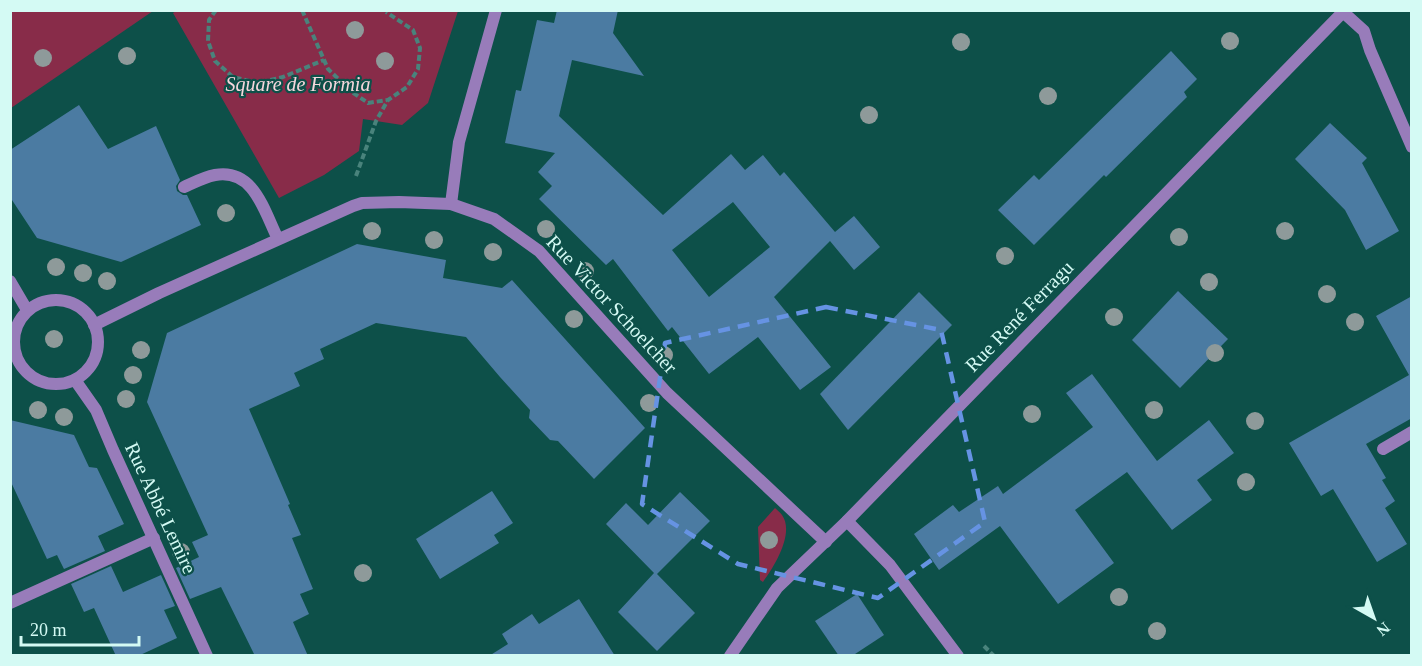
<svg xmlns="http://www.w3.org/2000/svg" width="1422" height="666" viewBox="0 0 1422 666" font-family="'Times New Roman',serif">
	<rect width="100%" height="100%" fill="#0d5049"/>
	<g fill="#882c49">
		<path d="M11,10H153V11L11,108Z"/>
		<path d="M176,11V10L458,11L428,103L402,125L363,119L359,151L324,175L279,198L173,13Z"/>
		<path d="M775,508C777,510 780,512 782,515C795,533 774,567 763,582L760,580L758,527Z"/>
	</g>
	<g fill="#4b7ba2" fill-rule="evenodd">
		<path d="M557,10H618L613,33L644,76L572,60L559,116L663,215L731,154L745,170L763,155L780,176L784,172L835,232L854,216L880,247L854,270L830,241L774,297L831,367L800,390L758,337L709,374L672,327L668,331L613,259L606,265L539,199L552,186L538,172L555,153L505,143L516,90L521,91L537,20L554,23ZM733,202L770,247L709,297L672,250Z"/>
		<path d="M1171,51L1197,79L1184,92L1187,97L1106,177L1104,175L1034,245L998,210L1034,175L1039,180Z"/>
		<path d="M79,105L108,149L156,126L180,180L176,186L177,191L183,195H187L201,225L121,262L37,238L10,197V150Z"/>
		<path d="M1330,123L1367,158L1362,163L1399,231L1366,250L1345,210L1295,159Z"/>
		<path d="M357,244L446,260L443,278L502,288L512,280L645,428L594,479L558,441L550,440L529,418L530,410L500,377L466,337L376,323L320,349L324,359L294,373L300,386L249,409L290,504L288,505L301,535L292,538L313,589L300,594L309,614L293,622L308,656H255L221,587L190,599L176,568L199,557L192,542L208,535L147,402L167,333Z"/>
		<path d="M1178,291L1228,339L1180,388L1132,340Z"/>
		<path d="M919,292L952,325L848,430L820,394Z"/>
		<path d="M1412,296V418L1366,444L1386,478L1382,480L1395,501L1385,508L1407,544L1377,562L1333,489L1321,496L1289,443L1409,375L1376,316Z"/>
		<path d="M1092,374L1157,461L1209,420L1234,453L1197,480L1212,500L1172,530L1127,472L1075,510L1114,563L1058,604L1000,526L939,570L914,534L953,505L959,512L998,486L1003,494L1093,427L1066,393Z"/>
		<path d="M10,420L74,435L89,467L97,468L124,524L98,536L105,551L64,569L57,555L47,559L10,480Z"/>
		<path d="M492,491L513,523L494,535L499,543L440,579L416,539Z"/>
		<path d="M680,492L710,521L657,574L695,613L657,651L618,612L654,573L606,524L626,503L648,525Z"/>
		<path d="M111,566L123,592L161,575L175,606L164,610L177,638L138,656H116L94,608L84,612L71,584Z"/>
		<path d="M857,594L884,635L852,656H839L815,621Z"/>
		<path d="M579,599L615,656H489L508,644L502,634L532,614L539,624Z"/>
	</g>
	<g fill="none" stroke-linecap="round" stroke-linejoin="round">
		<g stroke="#49837c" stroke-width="4" stroke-dasharray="6 3" stroke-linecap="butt">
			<path d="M216,10L209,20L208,41L215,61L233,77L258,83L283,77L324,60"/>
			<path d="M302,10L328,69L352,92L368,103L387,100"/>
			<path d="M356,176L376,121L388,100L407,87L418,69L420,48L413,30L386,12"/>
			<path d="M984,646L994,656"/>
		</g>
		<g stroke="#987cba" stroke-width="12">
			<path d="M184,187C193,183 204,177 215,175C254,168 264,211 278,239"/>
			<path d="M1383,449L1412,432"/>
			<path d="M10,603L154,538"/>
		</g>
		<g stroke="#987cba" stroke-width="12">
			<path d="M1343,12L1364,31L1370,50L1412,147"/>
			<path d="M451,204L459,142L496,10"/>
			<path d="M10,281L27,310"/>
			<circle cx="56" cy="342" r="42"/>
			<path d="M94,325L159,293L353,206L362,203L399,202L451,204L494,219L539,251L667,393L826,542"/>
			<path d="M75,380L96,410L113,450L207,656"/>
			<path d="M847,521L890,565L958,656"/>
			<path d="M730,656L777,588L847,521L1345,10"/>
		</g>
	</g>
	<g fill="#8e9a9a">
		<circle cx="355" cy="30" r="9"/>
		<circle cx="1230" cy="41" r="9"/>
		<circle cx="961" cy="42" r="9"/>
		<circle cx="127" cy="56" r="9"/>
		<circle cx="43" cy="58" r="9"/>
		<circle cx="385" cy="61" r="9"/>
		<circle cx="1048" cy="96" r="9"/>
		<circle cx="869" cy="115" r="9"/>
		<circle cx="226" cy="213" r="9"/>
		<circle cx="546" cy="229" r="9"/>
		<circle cx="372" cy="231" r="9"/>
		<circle cx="1285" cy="231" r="9"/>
		<circle cx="1179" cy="237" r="9"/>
		<circle cx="434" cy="240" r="9"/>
		<circle cx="493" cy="252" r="9"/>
		<circle cx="1005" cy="256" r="9"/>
		<circle cx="56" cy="267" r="9"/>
		<circle cx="585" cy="271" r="9"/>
		<circle cx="83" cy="273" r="9"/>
		<circle cx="107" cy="281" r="9"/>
		<circle cx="1209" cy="282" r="9"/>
		<circle cx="1327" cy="294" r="9"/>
		<circle cx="1114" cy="317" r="9"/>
		<circle cx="574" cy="319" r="9"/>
		<circle cx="1355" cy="322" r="9"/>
		<circle cx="54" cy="339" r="9"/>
		<circle cx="141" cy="350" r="9"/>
		<circle cx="1215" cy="353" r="9"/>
		<circle cx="664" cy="355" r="9"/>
		<circle cx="133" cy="375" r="9"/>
		<circle cx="126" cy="399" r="9"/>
		<circle cx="649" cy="403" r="9"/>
		<circle cx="38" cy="410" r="9"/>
		<circle cx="1154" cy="410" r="9"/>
		<circle cx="1032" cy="414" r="9"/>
		<circle cx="64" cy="417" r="9"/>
		<circle cx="1255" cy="421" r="9"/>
		<circle cx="1246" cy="482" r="9"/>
		<circle cx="769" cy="540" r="9"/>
		<circle cx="181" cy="552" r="9"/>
		<circle cx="363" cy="573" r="9"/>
		<circle cx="1119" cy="597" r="9"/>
		<circle cx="1157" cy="631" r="9"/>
	</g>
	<path fill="none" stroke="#6693e3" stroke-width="4.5" stroke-dasharray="12 8" stroke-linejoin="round" d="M826,307L941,330L985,522L878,598L738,564L642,504L665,343Z"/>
	<g text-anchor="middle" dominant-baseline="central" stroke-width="4.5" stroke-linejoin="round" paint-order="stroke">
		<g font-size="20" font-style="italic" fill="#f7d7dd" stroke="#0d5049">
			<text x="298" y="84">Square de Formia</text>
		</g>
		<g font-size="20" fill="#d4faf4" stroke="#0d5049">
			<text transform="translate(612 304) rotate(47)">Rue Victor Schoelcher</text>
			<text transform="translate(1019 316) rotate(-46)">Rue René Ferragu</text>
			<text transform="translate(161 508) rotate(65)">Rue Abbé Lemire</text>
		</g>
	</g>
	<rect width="1422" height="666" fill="none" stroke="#d4faf4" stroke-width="24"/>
	<g transform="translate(1374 618) rotate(140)" stroke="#0d5049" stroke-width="4.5" paint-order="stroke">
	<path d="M0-4.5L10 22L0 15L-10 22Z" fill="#d4faf4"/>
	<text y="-9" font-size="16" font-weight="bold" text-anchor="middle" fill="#d4faf4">N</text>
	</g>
	<path d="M21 636v9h118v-9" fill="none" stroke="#d4faf4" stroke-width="3"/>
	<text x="30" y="636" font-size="18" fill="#d4faf4" stroke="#0d5049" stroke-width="4.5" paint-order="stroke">20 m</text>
</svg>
